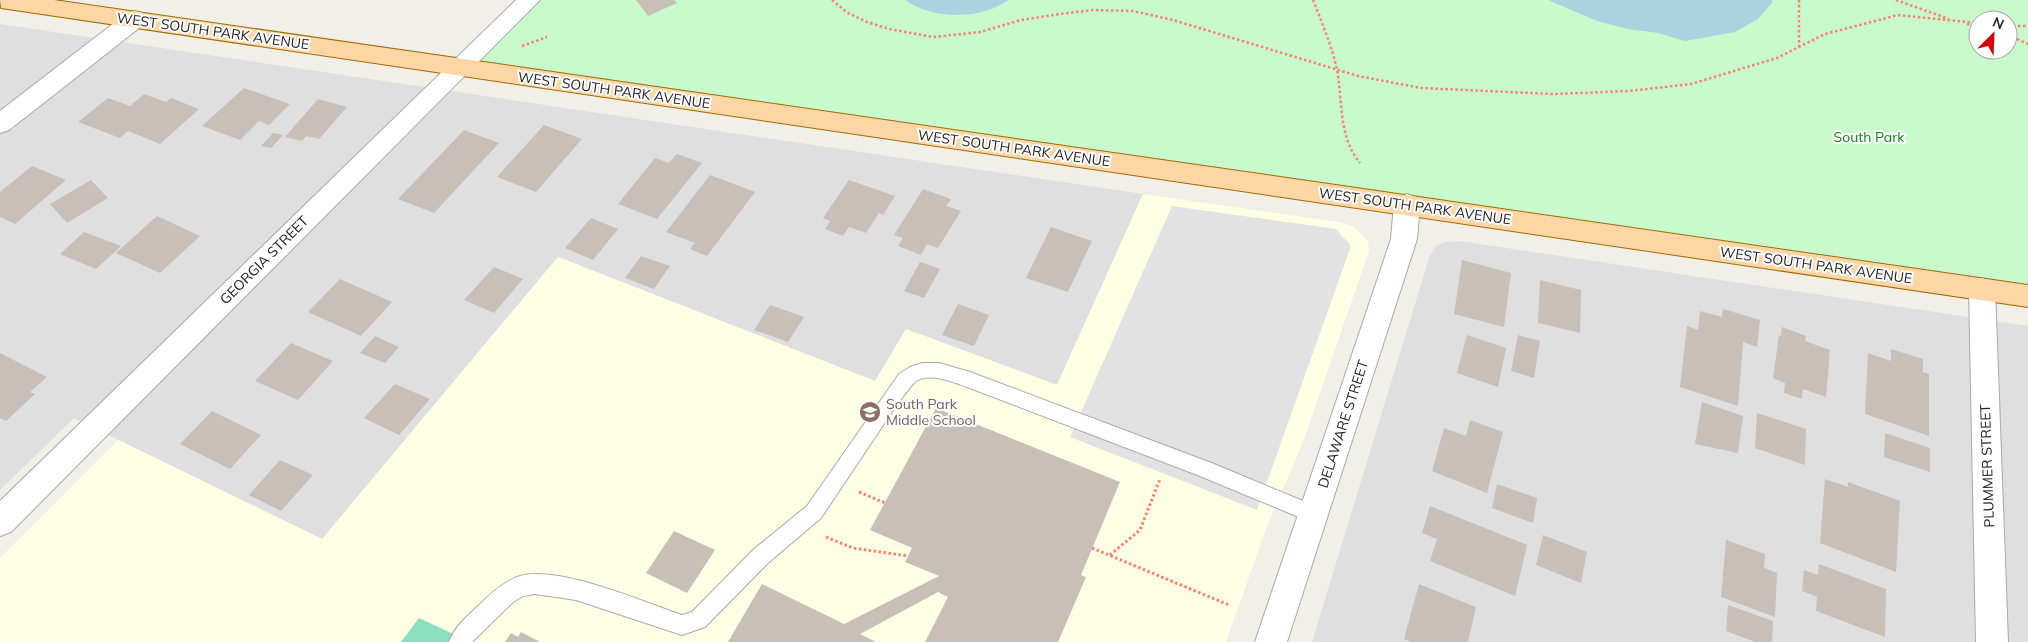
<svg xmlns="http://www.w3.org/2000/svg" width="2028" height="642" viewBox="0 0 2028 642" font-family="Mulish,sans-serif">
	<rect width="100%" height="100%" fill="#f2efe9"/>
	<g fill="#e0dfdf">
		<path d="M0,24L1143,194L1057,385L906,329L875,381L558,257L322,539L74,418L0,490Z"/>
		<path d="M1460,241L2028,326V642H1312L1429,258L1436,246L1444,242Z"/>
	</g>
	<path fill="#ffffe5" d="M1143,194L1339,222L1354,227L1368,241L1369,251L1303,442L1266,529L1226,642H0V558L118,440L322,539L558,257L875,381L906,329L1057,385Z"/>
	<path fill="#c8facc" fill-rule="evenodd" d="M529,0H2028V298L458,68ZM1978,20H2008V50H1978Z"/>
	<path fill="#88e0be" d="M419,618L462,638L466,642H401Z"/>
	<path fill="#e2e2e2" d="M1172,206L1336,229L1351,246L1257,510L1070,437Z"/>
	<g fill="#aad3df">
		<path d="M905,0H1009C980,20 934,20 905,0Z"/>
		<path d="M1548,0H1772V3L1758,19L1735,32L1685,41L1658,33L1628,29L1597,21Z"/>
	</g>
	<g fill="#c7bfb8">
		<path d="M636,0H674L677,3L648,16Z"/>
		<path d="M244,88L290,104L269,125L259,121L240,140L202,126Z"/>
		<path d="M144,94L166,102L171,98L199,109L160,144L128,131L120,138L78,122L108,98L130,106Z"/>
		<path d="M318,99L347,107L319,139L306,136L302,141L285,137Z"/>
		<path d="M544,125L582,139L536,192L497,177Z"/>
		<path d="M464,130L499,143L434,213L398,199Z"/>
		<path d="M273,133L283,135L271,148L261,146Z"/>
		<path d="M677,154L702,163L657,219L618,204L655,158L669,163Z"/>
		<path d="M32,166L66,180L15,224L0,217V192Z"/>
		<path d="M710,175L755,192L707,256L690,249L695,243L666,232Z"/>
		<path d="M91,180L108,198L67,223L50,204Z"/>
		<path d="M849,180L895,196L883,215L879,213L866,233L849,227L843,236L825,229L830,221L823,218Z"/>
		<path d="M923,189L951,199L946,206L961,211L938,248L927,244L921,255L898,246L903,238L894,235Z"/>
		<path d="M157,216L200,236L160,273L116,253Z"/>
		<path d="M591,218L618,229L593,260L565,248Z"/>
		<path d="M1051,227L1092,241L1068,292L1026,278Z"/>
		<path d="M84,232L121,246L96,269L60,254Z"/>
		<path d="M641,256L670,266L654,289L625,278Z"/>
		<path d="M1462,260L1511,273L1504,327L1454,314Z"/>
		<path d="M920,262L940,269L924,298L904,291Z"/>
		<path d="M494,267L523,279L494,313L464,300Z"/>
		<path d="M340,279L392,302L361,336L308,312Z"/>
		<path d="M1540,280L1581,290L1580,333L1538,323Z"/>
		<path d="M958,304L989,315L974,346L942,335Z"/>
		<path d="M770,305L804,317L788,342L754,330Z"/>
		<path d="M1723,309L1760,320L1757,347L1743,342L1738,406L1680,387L1687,326L1698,330L1700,311L1722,317Z"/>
		<path d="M1782,327L1806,336L1805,341L1830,350L1826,397L1803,389L1802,399L1784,393L1785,383L1773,378L1779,335L1781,336Z"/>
		<path d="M1467,335L1506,348L1498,387L1457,373Z"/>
		<path d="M1518,335L1540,341L1534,378L1511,371Z"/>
		<path d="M375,336L399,347L385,363L360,353Z"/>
		<path d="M291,343L333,361L298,400L255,381Z"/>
		<path d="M1891,349L1923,359V372L1929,374V436L1865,414L1868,353L1891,361Z"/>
		<path d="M0,353L47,377L30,392L35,394L6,421L0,418Z"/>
		<path d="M395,384L430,399L399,435L364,418Z"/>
		<path d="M1702,402L1743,416L1738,453L1695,444Z"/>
		<path d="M936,408L1120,482L1081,575L1086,577L1058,642H925L948,597L938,592L860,634L876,642H728L762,584L844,624L939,576L905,562L912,548L870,530Z"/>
		<path d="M212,411L261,435L230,469L180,444Z"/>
		<path d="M1757,413L1806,429L1805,465L1755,448Z"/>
		<path d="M1470,420L1503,432L1487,493L1432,471L1444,428L1466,436Z"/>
		<path d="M1885,433L1930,448V472L1884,457Z"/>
		<path d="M280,460L313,475L281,511L249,495Z"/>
		<path d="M1825,479L1848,487V482L1900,501L1896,572L1820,543Z"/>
		<path d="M1497,484L1537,498L1533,523L1492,508Z"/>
		<path d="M1430,506L1527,545L1515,596L1430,561L1437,539L1422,533Z"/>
		<path d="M674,531L715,550L687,593L646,573Z"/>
		<path d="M1543,535L1587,552L1581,583L1536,565Z"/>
		<path d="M1726,540L1765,554L1764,568L1777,573L1775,617L1721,597Z"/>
		<path d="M1819,564L1886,589L1885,637L1816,611L1817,597L1802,591L1804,570L1818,575Z"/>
		<path d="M1419,584L1476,607L1468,642H1411L1404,639Z"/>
		<path d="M1728,605L1773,621L1772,642H1755L1726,631Z"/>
		<path d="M521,632L540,642H505L511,633L518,637Z"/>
	</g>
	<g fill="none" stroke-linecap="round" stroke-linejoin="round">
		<g stroke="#a9a9a9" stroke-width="2">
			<path id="lane" d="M923,363H939L970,372L1214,464L1320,508L1323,514L1320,520L1313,523L1200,476L967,387C953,382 930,372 916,381C910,386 906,394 900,400L821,518L768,563L705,627L682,635L576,600L535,594L523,596L513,602L472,642H449C454,628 466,617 477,607C489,595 504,581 520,576C559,565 643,602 682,615L692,612L754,549L807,506L899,374L910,367Z"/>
		</g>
		<g stroke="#a9a9a9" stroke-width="2">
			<g id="street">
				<path d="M516,0H540L11,532L0,536V501Z"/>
				<path d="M135,11L143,13L146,19L143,25L9,130L0,133V111L127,13Z"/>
				<path d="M1407,194L1416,197L1420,204L1417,239L1287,642H1255L1391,239L1394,204L1398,197Z"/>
				<path d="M1982,278L1992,281L1995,289L2008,642H1976L1969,289L1972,281Z"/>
			</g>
		</g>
		<g stroke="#a06b00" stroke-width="2">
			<path id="primary" d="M0,0H54L2028,285V307L1,8Z"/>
		</g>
		<g stroke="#fa8072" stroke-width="2.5" stroke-dasharray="2.5 2.5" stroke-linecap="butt">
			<path d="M832,0L848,13L867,22L889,29L933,37L980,32L1021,20L1060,14L1093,10L1133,11L1173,20L1358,76L1421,88L1553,94L1629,91L1691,84L1777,58L1825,34L1898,15L1978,23"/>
			<path d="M1313,0C1322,23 1332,46 1337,70C1343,102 1338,136 1360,163"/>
			<path d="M1799,0V47"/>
			<path d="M1896,0L1949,19"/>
			<path d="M1967,24L1978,27"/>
			<path d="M2008,26H2028"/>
			<path d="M2008,35L2028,44"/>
			<path d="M522,46L547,37"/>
		</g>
		<g stroke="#fa8072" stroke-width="3" stroke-dasharray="2.5 2.5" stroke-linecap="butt">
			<path d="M859,492L885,503"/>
			<path d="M826,537L853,548L908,556"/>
			<path d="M1092,548L1229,605"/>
			<path d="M1110,555L1140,530L1160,479"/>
		</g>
		<use href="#lane" fill="#fff" fill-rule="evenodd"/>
		<use href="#street" fill="#fff" fill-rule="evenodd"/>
		<use href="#primary" fill="#fcd6a4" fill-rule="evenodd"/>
	</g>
	<defs>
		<g id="school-disc" transform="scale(1.125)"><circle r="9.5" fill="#8d6e63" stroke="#fff"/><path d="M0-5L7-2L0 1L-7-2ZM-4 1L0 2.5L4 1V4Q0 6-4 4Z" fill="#fff"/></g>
	</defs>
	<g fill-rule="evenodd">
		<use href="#school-disc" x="870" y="412"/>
	</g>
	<g text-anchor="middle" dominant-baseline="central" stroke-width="4" stroke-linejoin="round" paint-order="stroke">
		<g font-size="14" fill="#222" stroke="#fff">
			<text transform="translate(213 31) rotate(8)">WEST SOUTH PARK AVENUE</text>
			<text transform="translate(614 90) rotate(8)">WEST SOUTH PARK AVENUE</text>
			<text transform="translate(1014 148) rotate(8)">WEST SOUTH PARK AVENUE</text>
			<text transform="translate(1415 206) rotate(8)">WEST SOUTH PARK AVENUE</text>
			<text transform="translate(264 260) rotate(-45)">GEORGIA STREET</text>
			<text transform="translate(1816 265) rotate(8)">WEST SOUTH PARK AVENUE</text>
			<text transform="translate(1343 424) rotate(-72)">DELAWARE STREET</text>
			<text transform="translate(1987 466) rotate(-92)">PLUMMER STREET</text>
		</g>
		<g font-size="14" fill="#0c8416" stroke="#fff">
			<text x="1869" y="137">South Park</text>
		</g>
		<g font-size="14" fill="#785e54" stroke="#fff" text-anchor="start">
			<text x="886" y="404">South Park<tspan x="886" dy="16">Middle School</tspan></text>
		</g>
	</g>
	<g transform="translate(1993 35) rotate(24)"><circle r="24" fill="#ffffff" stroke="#a7a7a7"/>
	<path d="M0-4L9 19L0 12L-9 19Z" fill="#d40000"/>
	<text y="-8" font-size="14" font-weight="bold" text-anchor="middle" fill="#222222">N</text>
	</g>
</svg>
